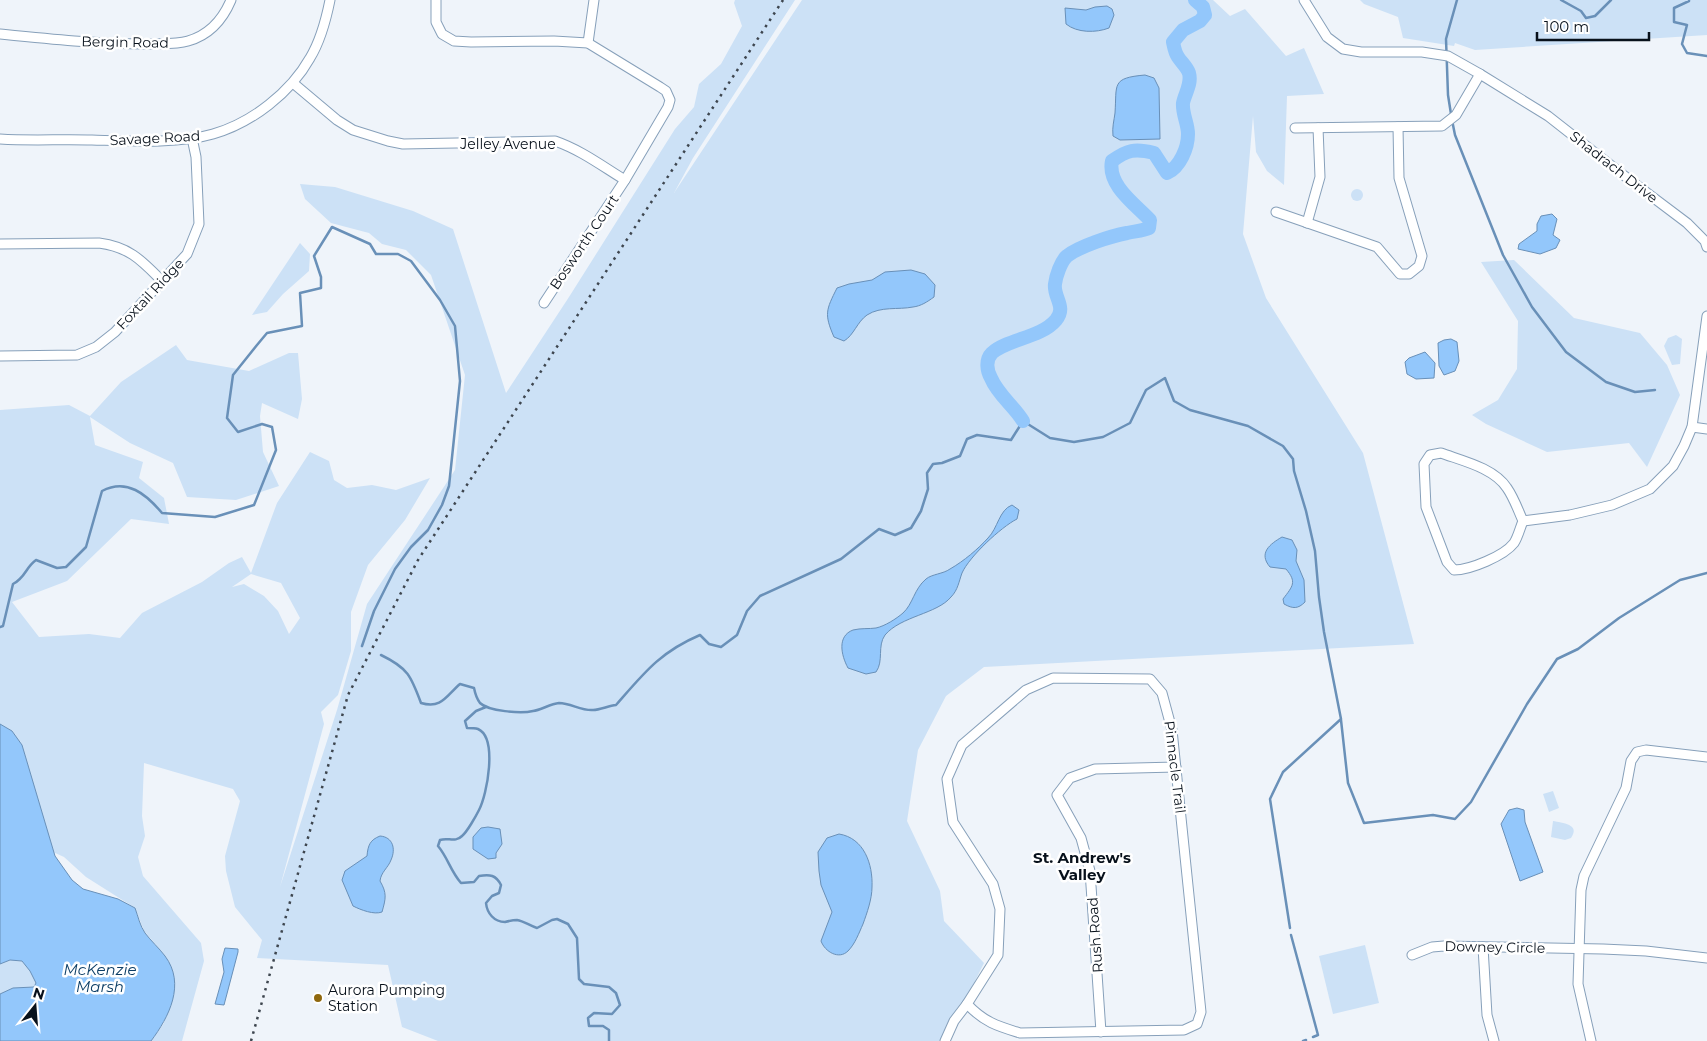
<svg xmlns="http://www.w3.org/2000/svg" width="1707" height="1041" viewBox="0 0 1707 1041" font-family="Montserrat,sans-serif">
	<rect width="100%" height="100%" fill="#eff4fa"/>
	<g fill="#cce1f6" fill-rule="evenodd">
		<path d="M735,0H795L693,158L674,193L802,0H1213L1230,16L1245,9L1286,56L1304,48L1324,94L1287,96L1284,185L1267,171L1256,152L1253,116L1243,234L1266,298L1363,453L1414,644L984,667L946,696L918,750L907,821L940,891L944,921L984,963L945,1041H438L402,1027L388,965L257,958L262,940L235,907L226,871L225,856L240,801L233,789L144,763L142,816L145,836L138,857L143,876L201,943L204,961L182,1041H151L164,1023L173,972L166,957L144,931L135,908L86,877L64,857L53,852L22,745L12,731L0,724V410L69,405L90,416L121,382L176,345L187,360L249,371L289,353H298L302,399L298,419L262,403L260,416L263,452L279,486L236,500L187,497L173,463L130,443L90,417L95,445L143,462L139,478L164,498L169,524L131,519L67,581L12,602L39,637L89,634L120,638L142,613L202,582L229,563L242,557L251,573L277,503L310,452L329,461L334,480L347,488L372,485L396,490L430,478L405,520L368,565L351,612V651L338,695L321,712L324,724L280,887L337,710L367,604L455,470L465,375L431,275L406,250L382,244L369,233L331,223L305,199L300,184L335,187L413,211L453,229L506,393L569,297L675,129L694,107L699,84L721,64L742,26L734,3ZM251,574L281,583L300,618L289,634L278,611L264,596L244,584L232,587Z"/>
		<path d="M1360,0H1707V35L1475,50L1455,43L1454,46L1403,38L1398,17L1364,4Z"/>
		<circle cx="1357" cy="195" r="6"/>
		<path d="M300,243L310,254L309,271L283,294L267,312L252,315Z"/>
		<path d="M1514,260L1574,318L1640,333L1667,365L1680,395L1647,467L1629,443L1547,452L1486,424L1472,415L1498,400L1517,369L1518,321L1481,262Z"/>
		<path d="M1676,335L1682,339L1680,364L1672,365L1664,346L1668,338Z"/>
		<path d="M1553,791L1559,808L1549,812L1543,794Z"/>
		<path d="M1553,821C1562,823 1581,824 1571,838L1565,840L1551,837Z"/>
		<path d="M1365,945L1379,1003L1333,1014L1319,956Z"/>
		<path d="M10,960L22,961L30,971L36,983L34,987L13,988L0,994V964Z"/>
	</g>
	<g fill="#93c7fb" stroke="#6990b8">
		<path d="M1107,6L1112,9L1114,15L1109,28C1096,33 1077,33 1066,24L1065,8L1086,10L1095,7Z"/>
		<path d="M1145,75L1154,78L1159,88L1160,139L1120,140L1113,136C1112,127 1114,121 1115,113C1117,84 1111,78 1145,75Z"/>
		<path d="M1552,214L1557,219L1553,235L1560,240L1556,248L1540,254L1518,249L1519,244L1537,231V224L1541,216Z"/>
		<path d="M911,270L925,274L935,285L934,297C927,302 921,306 913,307C898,310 881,306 867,315C857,322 854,335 844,341L834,337C824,314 826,310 837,288L849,284L872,280L885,272Z"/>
		<path d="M1451,339L1457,342L1459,361L1455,371L1444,375L1439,366L1438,343L1444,340Z"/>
		<path d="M1425,352L1435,363L1434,378L1416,379L1407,374L1405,362L1409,358Z"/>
		<path d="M1012,505L1019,510L1017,519C1001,527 969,557 962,573C959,581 958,590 951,597C937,614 901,616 885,635C877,646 884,661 876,672L866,674L848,668C841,655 837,636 853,630C861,628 869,629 876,628C885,626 896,619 903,613C913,604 914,589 926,579C932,574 943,574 950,569C964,561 978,549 988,538C998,528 999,510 1012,505Z"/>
		<path d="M1282,537L1292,540L1297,550L1296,561L1304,580L1305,602C1298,609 1293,609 1284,604L1283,599C1293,586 1297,582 1286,569L1270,567C1258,553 1270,544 1282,537Z"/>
		<path d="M0,724L12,731L22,745L55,856L72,880L83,889L118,899L135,908C138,916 140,926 145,933C151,941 159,948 165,956C186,984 169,1017 151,1041H0V994L13,988L34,987L36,983L30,971L22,961L10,960L0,964Z"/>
		<path d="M1517,808L1524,810L1525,822L1543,872L1520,881L1501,824L1509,810Z"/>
		<path d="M488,827L500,829L502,844L496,853V858L488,859L473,849V837L481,828Z"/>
		<path d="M839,834C864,838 873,864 872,887C872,899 867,913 863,924C859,933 855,944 848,951C839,960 825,952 821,941L832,912L821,885L819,871L818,852L827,838Z"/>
		<path d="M380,836C393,837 396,849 391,860C388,868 381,872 380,881C387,893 386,898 382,912C374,915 361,910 353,906L342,880L345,871L367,856C368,845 370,840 380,836Z"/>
		<path d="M225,948L238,949V952L224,1005L215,1004L224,972L222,959Z"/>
	</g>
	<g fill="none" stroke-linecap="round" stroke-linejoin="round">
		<g stroke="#6990b8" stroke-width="2.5">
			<path d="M1561,0L1581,11L1586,18L1595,16L1611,0"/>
			<path d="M1689,0V1L1674,8V22L1687,25L1682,44L1687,53L1707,56"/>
			<path d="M1451,114L1448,95L1446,39L1457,0"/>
			<path d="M1452,120L1455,135L1503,255L1532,307L1566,352L1606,382L1635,392L1655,390"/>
			<path d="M0,627L3,626L13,584C26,577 25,568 36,560L57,568L66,567L86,547L102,491C127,478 146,494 162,513L215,517L254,505L276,450L272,427L262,424L238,432L227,418L233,375L257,345L267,333L302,326L300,293L321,288V277L314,256L332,227L370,244L376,254H398L411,261L440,300L455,326L460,381L449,486L442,505L428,530L411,547L395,569L374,611L362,646"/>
			<path d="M381,655C408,668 411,676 421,703C442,709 446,696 460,684L474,688C475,693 477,699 480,703C488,711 521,714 533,711C541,710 550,704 559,703C571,703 581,711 593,710C600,710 608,706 616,705C644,673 660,652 700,635L709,644L721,647L737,635L747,611L760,596L841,559L879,529L895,535L911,528L921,511L928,489L927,473L933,464L942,463L960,456L967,439L977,435L1011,440L1023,421L1050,438L1074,442L1103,437L1130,423L1146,390L1165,378L1174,401L1190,410L1248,426L1283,446L1293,459L1294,471L1306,511L1315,551L1319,597L1324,632L1341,719L1283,772L1270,799L1290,928"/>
			<path d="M486,707L476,711L465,721L467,728C470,728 475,728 478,729C498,738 487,795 479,810C476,816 467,832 462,836C455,843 448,837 440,840L438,846C448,858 450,870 461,883L474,882L479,876C490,874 496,875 501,885L499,893L492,896L486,903C487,913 494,922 505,922C509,921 513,920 517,920C524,921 530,926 537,928L552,920L557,919L568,924L577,938L579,979L584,984L609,987L616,993L620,1005L612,1014L594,1013L588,1018L589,1026H603L609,1030V1041"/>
			<path d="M1341,720L1348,783L1364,823L1433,815L1455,819L1471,802L1527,704L1557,659L1578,649L1619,618L1680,580L1707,573"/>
			<path d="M1291,935L1318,1035L1313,1037"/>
			<path d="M1303,1041L1306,1040"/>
		</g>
		<path stroke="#93c7fb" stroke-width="14" d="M1023,421C1014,406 998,395 991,378C987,371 985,360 992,353C1007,339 1041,338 1056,320C1067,307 1053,297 1055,284C1056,276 1061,261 1067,256C1080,246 1111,236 1127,233C1135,231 1142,231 1149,228L1150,220C1135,204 1107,185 1112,161C1127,150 1135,148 1154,153L1167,173C1180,167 1188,148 1188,134C1188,123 1182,114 1183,103C1185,93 1192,84 1189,73C1187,67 1181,62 1178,57C1175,53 1174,47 1173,42L1183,30L1200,21L1205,15L1203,7L1195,0"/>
		<g stroke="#87a0ba" stroke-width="11">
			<g id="minor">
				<path d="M436,0V22L442,34L454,41L471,42L554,41L588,43L660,87L666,91L670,100L668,107L625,180L544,303"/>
				<path d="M1304,0L1327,37L1343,49L1361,52H1422L1448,56L1480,74L1548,116L1622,174L1687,223L1705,241L1707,247"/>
				<path d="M0,34C49,39 97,44 146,44C159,43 175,45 188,41C209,35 223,19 231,0"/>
				<path d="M588,43L594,0"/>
				<path d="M293,83L337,120L353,130L388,141L403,144L555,141C581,150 602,166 625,180"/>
				<path d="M1295,128L1442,126L1456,115L1480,74"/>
				<path d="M0,139C31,141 61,139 92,140C128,141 179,144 213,134C252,123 291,92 310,58C321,40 326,20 330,0"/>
				<path d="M1276,212L1377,247L1400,274H1409L1419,266L1422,256L1399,178L1398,127"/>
				<path d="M1307,223L1320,177L1318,128"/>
				<path d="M0,244L99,243C130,247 142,261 162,281"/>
				<path d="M0,356L77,355L96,347L115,332L187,254L199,224L196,157L192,138"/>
				<path d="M1692,427L1707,429"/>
				<path d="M1441,453C1463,461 1494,468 1507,488C1514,498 1518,510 1523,521C1520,528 1518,537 1514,543C1504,556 1470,570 1454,570L1447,562L1426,507L1424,464L1430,455Z"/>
				<path d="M1523,521L1570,515L1612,505L1650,489L1673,466L1684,446L1692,427L1707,316"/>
				<path d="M1053,678L1150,679L1162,693L1172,730L1201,1012L1197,1024L1184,1030L1020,1033C997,1026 984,1022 967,1004L998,955L1000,909L993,884L953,822L947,779L962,745L1026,690Z"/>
				<path d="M1483,947L1487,1015L1494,1041"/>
				<path d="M1412,955L1432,947L1444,946L1603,949L1646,951L1707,958"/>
				<path d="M1101,1032L1090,871L1081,838L1057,795L1070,778L1095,769L1176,767"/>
				<path d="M945,1041L954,1021L967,1004"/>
				<path d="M1591,1041L1578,984L1581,890L1584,876L1626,788L1631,761L1637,752L1646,750L1707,757"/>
			</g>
		</g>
		<use href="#minor" stroke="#fff" stroke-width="9"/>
		<path stroke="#3e464f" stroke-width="2.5" stroke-dasharray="2.5 5" stroke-linecap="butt" d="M251,1041L348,695L418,560L783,0"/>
	</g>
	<circle fill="#8f680e" stroke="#fff" stroke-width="2" cx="318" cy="998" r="5"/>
	<g text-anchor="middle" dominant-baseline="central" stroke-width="5" stroke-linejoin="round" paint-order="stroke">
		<g font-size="14" fill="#08111b" stroke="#fff">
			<text transform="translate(125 42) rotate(1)">Bergin Road</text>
			<text transform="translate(155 138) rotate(-3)">Savage Road</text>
			<text x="508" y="144">Jelley Avenue</text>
			<text transform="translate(1614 167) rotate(38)">Shadrach Drive</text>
			<text transform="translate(584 242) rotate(-56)">Bosworth Court</text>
			<text transform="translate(150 294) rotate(-47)">Foxtail Ridge</text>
			<text transform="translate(1175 767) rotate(83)">Pinnacle Trail</text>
			<text transform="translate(1095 935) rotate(-94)">Rush Road</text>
			<text transform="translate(1495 947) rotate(1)">Downey Circle</text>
		</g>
		<g font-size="14" fill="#08111b" stroke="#fff" text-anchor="start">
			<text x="328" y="990">Aurora Pumping<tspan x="328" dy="16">Station</tspan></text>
		</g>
		<g font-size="15" font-weight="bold" fill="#08111b" stroke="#fff">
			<text x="1082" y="857">St. Andrew's<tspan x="1082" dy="17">Valley</tspan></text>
		</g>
		<g font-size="15" font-style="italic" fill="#0b3d65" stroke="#fff">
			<text x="100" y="969">McKenzie<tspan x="100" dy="17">Marsh</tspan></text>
		</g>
	</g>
	<g transform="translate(35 1006) rotate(17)" stroke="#ffffff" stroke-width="4" paint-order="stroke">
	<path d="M0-4L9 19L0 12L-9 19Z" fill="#08111b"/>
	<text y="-8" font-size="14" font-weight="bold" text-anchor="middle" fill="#08111b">N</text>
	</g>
	<path d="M1537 32v8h112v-8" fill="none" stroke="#08111b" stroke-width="2.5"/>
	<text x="1544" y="32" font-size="15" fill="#08111b" stroke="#ffffff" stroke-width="4" paint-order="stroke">100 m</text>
</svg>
